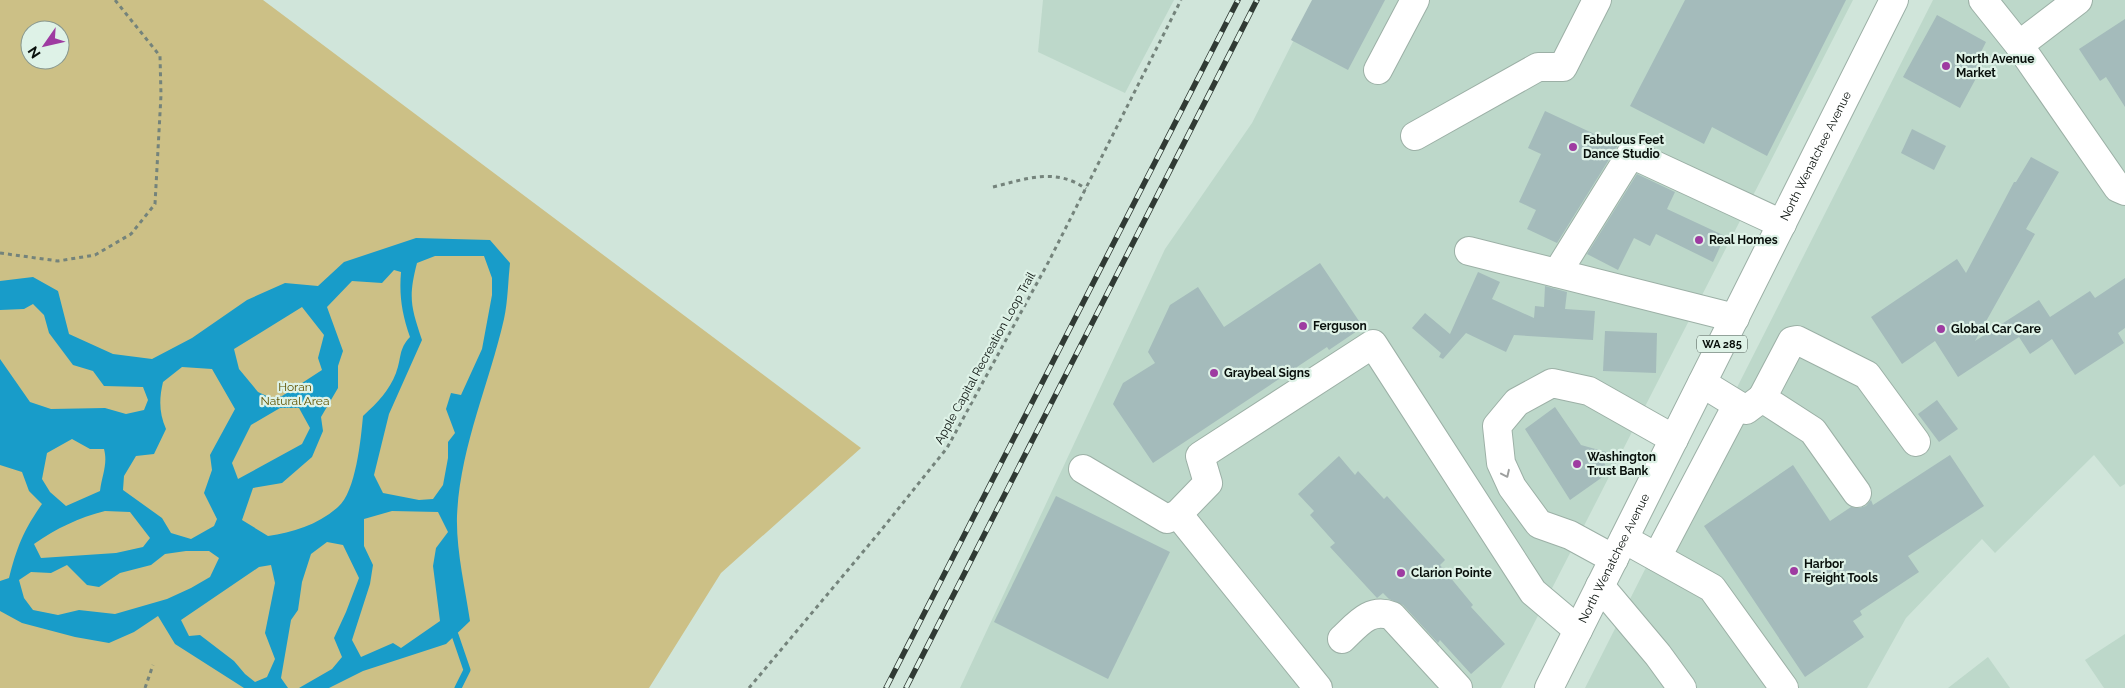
<svg xmlns="http://www.w3.org/2000/svg" width="2125" height="688" viewBox="0 0 2125 688" font-family="Raleway,sans-serif">
	<rect width="100%" height="100%" fill="#d0e5da"/>
	<g fill="#bdd8ca">
		<path d="M1043,0H1174L1125,93L1038,52Z"/>
		<path d="M1314,0H1853L1501,688H960L1165,249L1252,123Z"/>
		<path d="M1933,0H2125V484L2120,487L2094,455L1995,553L1982,539L1906,618L1867,688H1585Z"/>
		<path d="M2125,634V688H2104L2085,660Z"/>
		<path d="M1988,657L2010,688H1948Z"/>
	</g>
	<path fill="#ccc086" fill-rule="evenodd" d="M0,0H263L861,448L721,573L649,688H0ZM30,30H60V60H30Z"/>
	<path fill="#189cc9" fill-rule="evenodd" d="M416,238L490,240L510,263C508,281 508,301 504,319C489,385 460,447 457,516C456,550 465,587 470,621L446,644L363,671L329,688H299L332,669L342,657L334,638L346,612L359,578L343,545L327,542L311,554L302,582L298,610L291,620L281,678L288,688H244L175,644L158,616L134,632L109,643L75,637L22,623L0,611V581L9,578C17,547 23,531 42,504L29,491L22,472L0,465V359L30,402L51,409L105,408L126,414L144,410L148,400L143,387L104,386L93,371L73,365L49,333L44,315L33,304L24,309L0,310V281L33,277L58,291L69,334L113,354L152,359L192,338L247,300L285,283L318,286L344,262ZM435,256H484L492,278V295L482,349L461,395L451,393L446,409L455,433L448,442V458L443,485L433,499L419,500L383,493L374,475L389,414L422,340C411,307 408,298 417,263ZM394,270L401,272C399,296 402,314 410,337C398,350 402,357 396,373C389,391 378,402 363,416C361,438 356,492 338,507C318,525 293,532 268,536L242,520L253,488L282,483L312,457L323,431L321,417L338,388V366L343,351L327,307L352,281L382,283ZM302,307L324,335L318,358L322,370L282,396L271,398L258,392L239,369L234,349ZM182,367L212,369L235,409L210,455L212,470L204,493L217,519L214,526L191,539L171,533L162,518L123,490L124,476L136,456L154,454L166,429C159,413 159,399 163,382ZM280,408H299L310,428L302,444L238,479L232,463L251,425ZM72,439L90,449H104C108,464 102,475 100,491L66,506L50,492L42,479L47,453ZM105,511L130,512L150,538L143,547L116,553L41,558L34,544C57,528 78,518 105,511ZM392,511L438,512L448,532L436,548L433,566L440,621L401,648L393,643L361,657L352,640L370,584L373,565L364,546V519ZM186,551H209L219,558L210,577L191,588L167,599L115,614L79,610L58,615L33,610L24,598L19,580L31,572L51,573L67,565L87,585L99,587L120,573L151,565L165,554ZM271,565L275,583L265,633L275,659L267,677L255,682L245,674L234,661L200,635L189,636L181,620L259,567Z"/>
	<g fill="none" stroke-linecap="round" stroke-linejoin="round">
		<path stroke="#189cc9" stroke-width="7" d="M455,635L467,670L458,688"/>
	</g>
	<g fill="#a4bbbb">
		<path d="M1312,0H1385L1348,70L1291,40Z"/>
		<path d="M1685,0H1846L1767,156L1712,127L1704,144L1630,106Z"/>
		<path d="M1937,15L1986,42L1981,52L1988,56L1960,108L1903,77Z"/>
		<path d="M2125,19V107L2106,77L2100,81L2079,49Z"/>
		<path d="M1545,111L1618,145L1557,243L1527,229L1536,210L1519,202L1541,154L1528,148Z"/>
		<path d="M1912,129L1946,146L1934,170L1901,153Z"/>
		<path d="M2031,157L2059,172L2026,229L2035,234L1975,341L2039,300L2050,317L2090,291L2095,298L2125,278V328L2118,333L2124,343L2075,375L2052,339L2030,354L2019,337L1958,377L1935,341L1902,364L1871,317L1957,259L1966,273L2014,182H2016Z"/>
		<path d="M1637,174L1675,192L1667,209L1725,236L1713,262L1656,234L1650,246L1634,238L1618,270L1587,254Z"/>
		<path d="M1320,263L1363,327L1329,350L1327,347L1153,463L1113,404L1123,383L1155,363L1148,352L1170,305L1198,287L1224,327Z"/>
		<path d="M1478,272L1500,282L1492,299L1534,318L1535,306L1544,307L1545,286L1567,292L1565,309L1595,311L1593,340L1514,335L1506,352L1466,333L1443,359L1439,357L1441,353L1412,328L1425,313L1450,334Z"/>
		<path d="M1605,331L1657,333L1656,373L1603,371Z"/>
		<path d="M1937,400L1958,429L1939,442L1918,414Z"/>
		<path d="M1555,407L1581,445L1606,452L1604,476L1570,500L1525,429Z"/>
		<path d="M1950,455L1984,506L1908,556L1919,572L1860,611L1862,615L1853,621L1864,637L1805,677L1704,526L1793,465L1830,521L1851,507L1859,508L1866,506L1871,500L1873,505Z"/>
		<path d="M1339,456L1355,475L1358,471L1384,499L1387,496L1445,560L1440,565L1473,605L1471,607L1505,644L1471,674L1440,640L1438,643L1403,605L1389,599L1383,593L1377,598L1330,547L1335,543L1310,515L1314,511L1298,494Z"/>
		<path d="M1056,496L1170,552L1108,679L994,622Z"/>
	</g>
	<g fill="none" stroke-linecap="round" stroke-linejoin="round">
		<g stroke="#9cb0a6" stroke-width="30">
			<g id="minor">
				<path d="M1983,0L2019,45L2118,188L2125,191"/>
				<path d="M2019,45L2078,0"/>
				<path d="M1378,70L1415,0"/>
				<path d="M1415,136L1538,67H1563L1597,0"/>
				<path d="M1469,251L1735,318"/>
				<path d="M1557,273L1631,154L1782,224"/>
				<path d="M1702,383L1746,410L1762,398L1813,431L1857,493"/>
				<path d="M1762,398L1792,341L1797,340L1867,375L1916,442"/>
				<path d="M1083,469L1167,519L1178,514L1208,483L1200,456L1373,344L1533,592L1578,630"/>
				<path d="M1178,514L1318,688"/>
				<path d="M1624,539L1712,588L1784,688"/>
				<path d="M1657,557L1737,405"/>
				<path d="M1614,559L1570,535L1539,524L1512,487L1501,463L1497,426L1517,402L1552,383L1589,391L1674,439"/>
				<path d="M1600,586L1658,655L1682,688"/>
				<path d="M1342,639C1357,625 1370,607 1392,616L1458,688"/>
			</g>
		</g>
		<g stroke="#9cb0a6" stroke-width="30">
			<g id="major">
				<path id="s1" d="M1549,688L1894,0"/>
			</g>
		</g>
		<g stroke="#74837b" stroke-width="3" stroke-dasharray="4 4" stroke-linecap="butt">
			<path d="M993,187C1026,179 1056,167 1086,189"/>
			<path d="M0,253L58,261L95,255L131,234L155,204L161,95L160,56L115,0"/>
			<path d="M145,688L153,665"/>
			<path d="M749,688L878,534L947,448L1049,261L1181,0"/>
		</g>
		<use href="#minor" stroke="#fff" stroke-width="28"/>
		<use href="#major" stroke="#fff" stroke-width="28"/>
		<g stroke="#303a34" stroke-width="5.5">
			<g id="rail">
				<path d="M886,688L1238,0"/>
				<path d="M906,688L1257,0"/>
			</g>
		</g>
		<use href="#rail" stroke="#def2e7" stroke-width="4" stroke-dasharray="11" stroke-linecap="butt"/>
	</g>
	<defs><path id="oneway-chevron" d="M-2-3.5L2.5 0L-2 3.5" fill="none" stroke-width="1.6" stroke-linecap="round" stroke-linejoin="round" transform="scale(1.25)"/></defs>
	<use stroke="#9d9f9e" href="#oneway-chevron" transform="translate(1506 474) rotate(65)"/>
	<g fill="#9e3ba1" stroke="#def2e7" stroke-width="2">
		<circle cx="1946" cy="66" r="5"/>
		<circle cx="1573" cy="147" r="5"/>
		<circle cx="1699" cy="240" r="5"/>
		<circle cx="1303" cy="326" r="5"/>
		<circle cx="1941" cy="329" r="5"/>
		<circle cx="1214" cy="373" r="5"/>
		<circle cx="1577" cy="464" r="5"/>
		<circle cx="1794" cy="571" r="5"/>
		<circle cx="1401" cy="573" r="5"/>
	</g>
	<g text-anchor="middle" dominant-baseline="central" stroke-width="4.5" stroke-linejoin="round" paint-order="stroke">
		<rect fill="#def2e7" stroke="#49544e" stroke-width="1" x="1697" y="335.5" width="50" height="17" rx="4"/>
		<g font-size="11" font-weight="bold" fill="#09100c">
			<text x="1722" y="344">WA 285</text>
		</g>
		<g font-size="12" font-weight="bold" fill="#09100c" stroke="#def2e7" text-anchor="start">
			<text x="1956" y="59">North Avenue<tspan x="1956" dy="14">Market</tspan></text>
			<text x="1583" y="140">Fabulous Feet<tspan x="1583" dy="14">Dance Studio</tspan></text>
			<text x="1709" y="240">Real Homes</text>
			<text x="1313" y="326">Ferguson</text>
			<text x="1951" y="329">Global Car Care</text>
			<text x="1224" y="373">Graybeal Signs</text>
			<text x="1587" y="457">Washington<tspan x="1587" dy="14">Trust Bank</tspan></text>
			<text x="1804" y="564">Harbor<tspan x="1804" dy="14">Freight Tools</tspan></text>
			<text x="1411" y="573">Clarion Pointe</text>
		</g>
		<g font-size="12" fill="#09100c" stroke="#def2e7">
			<text stroke="none"><textPath href="#s1" startOffset="595">North Wenatchee Avenue</textPath></text>
			<text transform="translate(985 358) rotate(-61)">Apple Capital Recreation Loop Trail</text>
			<text stroke="none"><textPath href="#s1" startOffset="145">North Wenatchee Avenue</textPath></text>
		</g>
		<g font-size="12" fill="#5f5200" stroke="#def2e7">
			<text x="295" y="387">Horan<tspan x="295" dy="14">Natural Area</tspan></text>
		</g>
	</g>
	<g transform="translate(45 45) rotate(236)"><circle r="24" fill="#def2e7" stroke="#89988f"/>
	<path d="M0-4L9 19L0 12L-9 19Z" fill="#9e3ba1"/>
	<text y="-8" font-size="14" font-weight="bold" text-anchor="middle" fill="#09100c">N</text>
	</g>
</svg>
